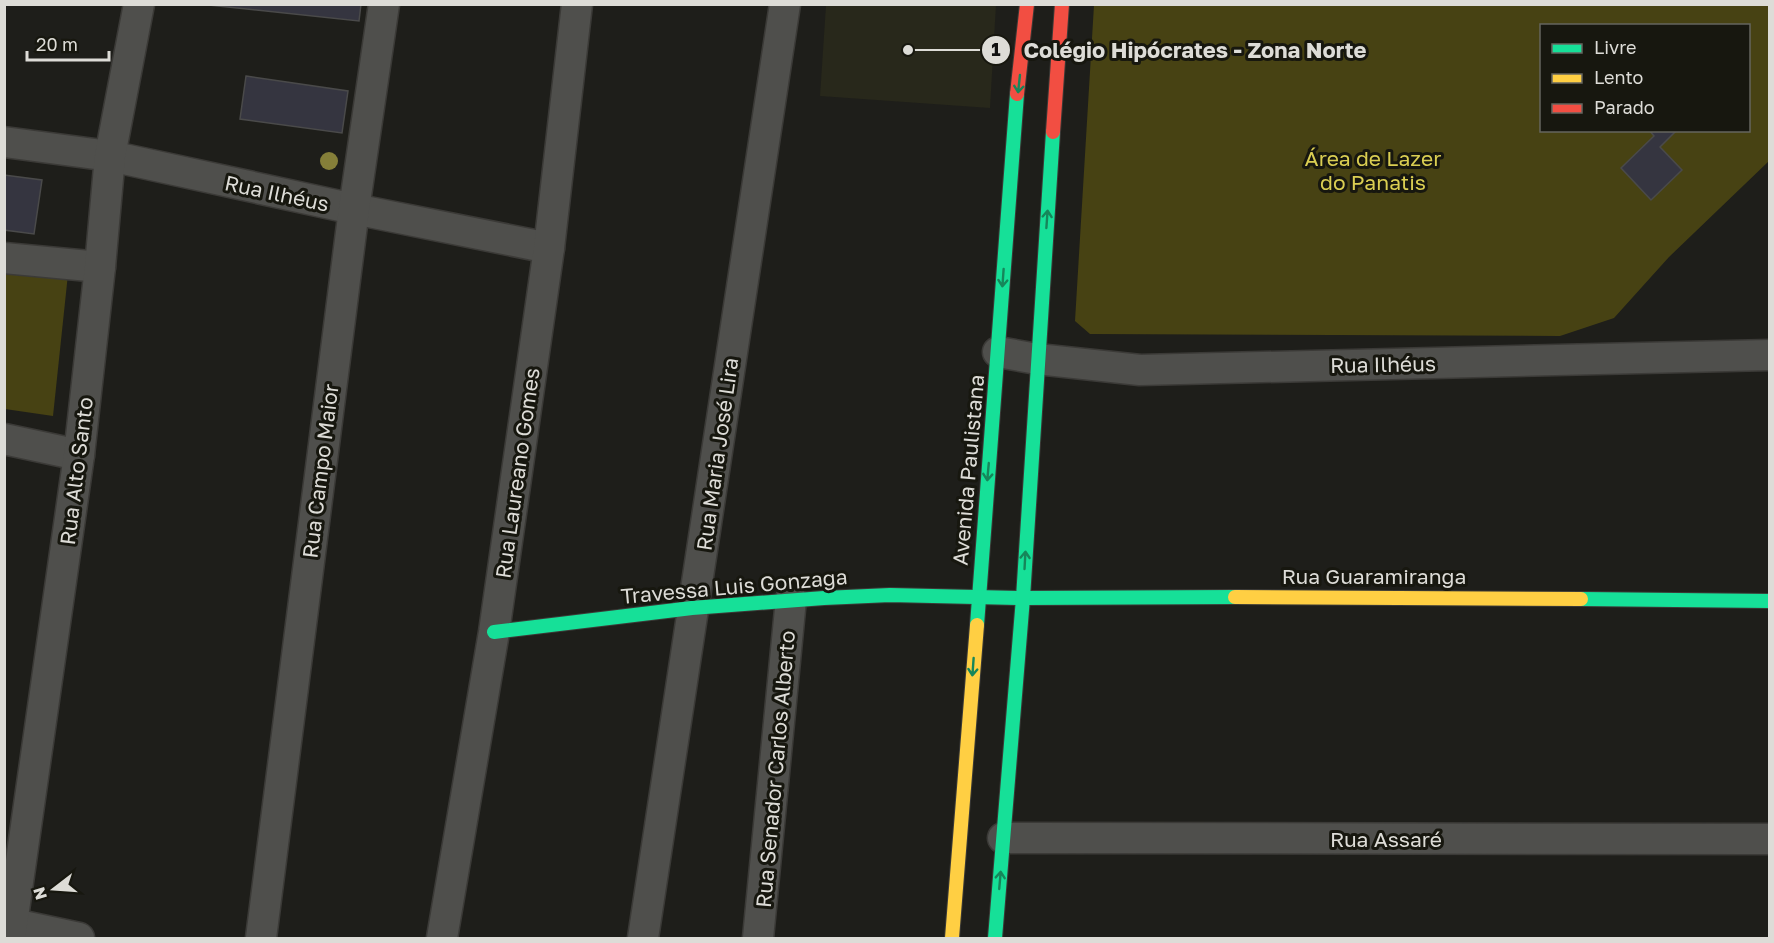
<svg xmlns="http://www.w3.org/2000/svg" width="1774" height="943" viewBox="0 0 1774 943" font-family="'Golos Text',sans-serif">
	<rect width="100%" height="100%" fill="#1e1e1a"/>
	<path fill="#28281b" d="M826,5H996L990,108L820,96Z"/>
	<g fill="#474213" fill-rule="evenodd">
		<path d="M1094,5H1769V161L1669,257L1614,318L1560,336L1090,334L1075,321ZM1542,26H1748V130H1542Z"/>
		<path d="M5,267L68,274L53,416L5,409Z"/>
	</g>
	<g fill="#353540" stroke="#4a4a4a" stroke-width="1.5">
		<path d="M199,4H361L359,21Z"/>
		<path d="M246,76L348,91L342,133L240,119Z"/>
		<path d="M1649,130H1677L1660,147L1682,170L1651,200L1621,168L1654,136Z"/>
		<path d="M4,175L42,180L34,234L4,230Z"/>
	</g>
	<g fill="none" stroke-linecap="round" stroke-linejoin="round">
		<g stroke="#3b3a37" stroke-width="33">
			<g id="street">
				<path d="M4,142L110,156L354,209L549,248"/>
				<path d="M4,258L100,267"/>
				<path d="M998,352L1037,359L1140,370L1770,355"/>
				<path d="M4,439L79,455"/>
				<path d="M1003,838L1770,839"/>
				<path d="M4,922L79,938"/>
				<path d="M10,938L79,455L100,267L110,156L139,4"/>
				<path d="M261,938L354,209L384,4"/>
				<path d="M442,938L494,632L549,248L577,4"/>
				<path d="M643,938L785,4"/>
				<path d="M758,938L791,599"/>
			</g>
		</g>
		<g stroke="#3b3a37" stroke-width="16">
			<g id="fast">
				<path d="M1581,599L1770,601"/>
				<path d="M977,625L1017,94"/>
				<path d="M494,632L692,608L824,598L890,595L1023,598L1235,597"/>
				<path d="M995,938L1023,598L1053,132"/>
			</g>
		</g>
		<g stroke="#3b3a37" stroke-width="16">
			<g id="slow">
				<path d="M1235,597L1581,599"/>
				<path d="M952,938L977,625"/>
			</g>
		</g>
		<g stroke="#3b3a37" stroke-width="16">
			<g id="jam">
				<path d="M1017,94L1027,4"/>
				<path d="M1053,132L1062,4"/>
			</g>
		</g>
		<use href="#street" stroke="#4f4f4c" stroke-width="30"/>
		<use href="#fast" stroke="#16e098" stroke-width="14"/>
		<use href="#slow" stroke="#ffcf43" stroke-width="14"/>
		<use href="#jam" stroke="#f24e42" stroke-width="14"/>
	</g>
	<circle fill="#857f39" cx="329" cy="161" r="9"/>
	<defs><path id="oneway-shaft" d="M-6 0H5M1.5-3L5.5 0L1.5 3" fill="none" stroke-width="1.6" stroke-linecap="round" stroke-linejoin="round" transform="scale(1.5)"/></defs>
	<g stroke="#16865a">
		<use href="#oneway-shaft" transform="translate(1019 84) rotate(96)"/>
		<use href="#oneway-shaft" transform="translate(1047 219) rotate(-86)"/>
		<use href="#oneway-shaft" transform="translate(1003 278) rotate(94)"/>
		<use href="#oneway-shaft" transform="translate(988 472) rotate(95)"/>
		<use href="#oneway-shaft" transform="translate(1025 560) rotate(-87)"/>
		<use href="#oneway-shaft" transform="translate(973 667) rotate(94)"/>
		<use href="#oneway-shaft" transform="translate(1000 880) rotate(-85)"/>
	</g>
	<g text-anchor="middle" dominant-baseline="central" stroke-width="6" stroke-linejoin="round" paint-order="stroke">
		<g font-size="21" fill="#dace52" stroke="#17170f">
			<text x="1373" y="158">Área de Lazer<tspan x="1373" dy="24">do Panatis</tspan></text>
		</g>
		<g font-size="21" fill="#dddcd7" stroke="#17170f">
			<text transform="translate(277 193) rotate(12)">Rua Ilhéus</text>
			<text transform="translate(1383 364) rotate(-1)">Rua Ilhéus</text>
			<text transform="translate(717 454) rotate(-82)">Rua Maria José Lira</text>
			<text transform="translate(968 470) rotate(-85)">Avenida Paulistana</text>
			<text transform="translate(76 471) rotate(-83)">Rua Alto Santo</text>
			<text transform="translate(320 471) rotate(-83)">Rua Campo Maior</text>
			<text transform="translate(517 473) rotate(-82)">Rua Laureano Gomes</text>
			<text x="1374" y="576">Rua Guaramiranga</text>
			<text transform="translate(734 586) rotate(-5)">Travessa Luis Gonzaga</text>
			<text transform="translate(775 769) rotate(-85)">Rua Senador Carlos Alberto</text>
			<text x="1386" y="839">Rua Assaré</text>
		</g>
	</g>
	<path fill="none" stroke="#dddcd7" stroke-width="2" d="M908 50L996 50"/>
	<g fill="#dddcd7" stroke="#17170f" stroke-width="2">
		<circle cx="908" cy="50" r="6"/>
		<circle cx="996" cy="50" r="15"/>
	</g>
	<g font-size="18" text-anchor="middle" font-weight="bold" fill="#111">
		<text x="996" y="56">1</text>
	</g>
	<g font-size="22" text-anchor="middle" font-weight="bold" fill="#dddcd7" stroke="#17170f" stroke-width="6" stroke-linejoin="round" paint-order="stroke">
		<text x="1195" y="58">Colégio Hipócrates - Zona Norte</text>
	</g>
	<rect width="1774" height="943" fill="none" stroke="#dddcd7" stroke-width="12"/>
	<rect x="1540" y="24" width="210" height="108" fill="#17170f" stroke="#66665f" stroke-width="1.5"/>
	<rect x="1552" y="44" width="30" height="9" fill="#16e098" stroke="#66665f" stroke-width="1.5"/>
	<text x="1594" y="54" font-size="18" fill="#dddcd7">Livre</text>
	<rect x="1552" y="74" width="30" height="9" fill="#ffcf43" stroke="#66665f" stroke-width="1.5"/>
	<text x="1594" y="84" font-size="18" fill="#dddcd7">Lento</text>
	<rect x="1552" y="104" width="30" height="9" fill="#f24e42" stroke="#66665f" stroke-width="1.5"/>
	<text x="1594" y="114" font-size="18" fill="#dddcd7">Parado</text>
	<g transform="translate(54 889) rotate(253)" stroke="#17170f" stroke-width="4.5" paint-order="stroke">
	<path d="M0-4.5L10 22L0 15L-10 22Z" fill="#dddcd7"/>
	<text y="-9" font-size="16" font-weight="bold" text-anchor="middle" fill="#dddcd7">N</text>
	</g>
	<path d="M27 51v9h82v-9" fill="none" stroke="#dddcd7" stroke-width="3"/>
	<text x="36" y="51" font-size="18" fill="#dddcd7" stroke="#17170f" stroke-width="4.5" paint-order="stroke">20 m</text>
</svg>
